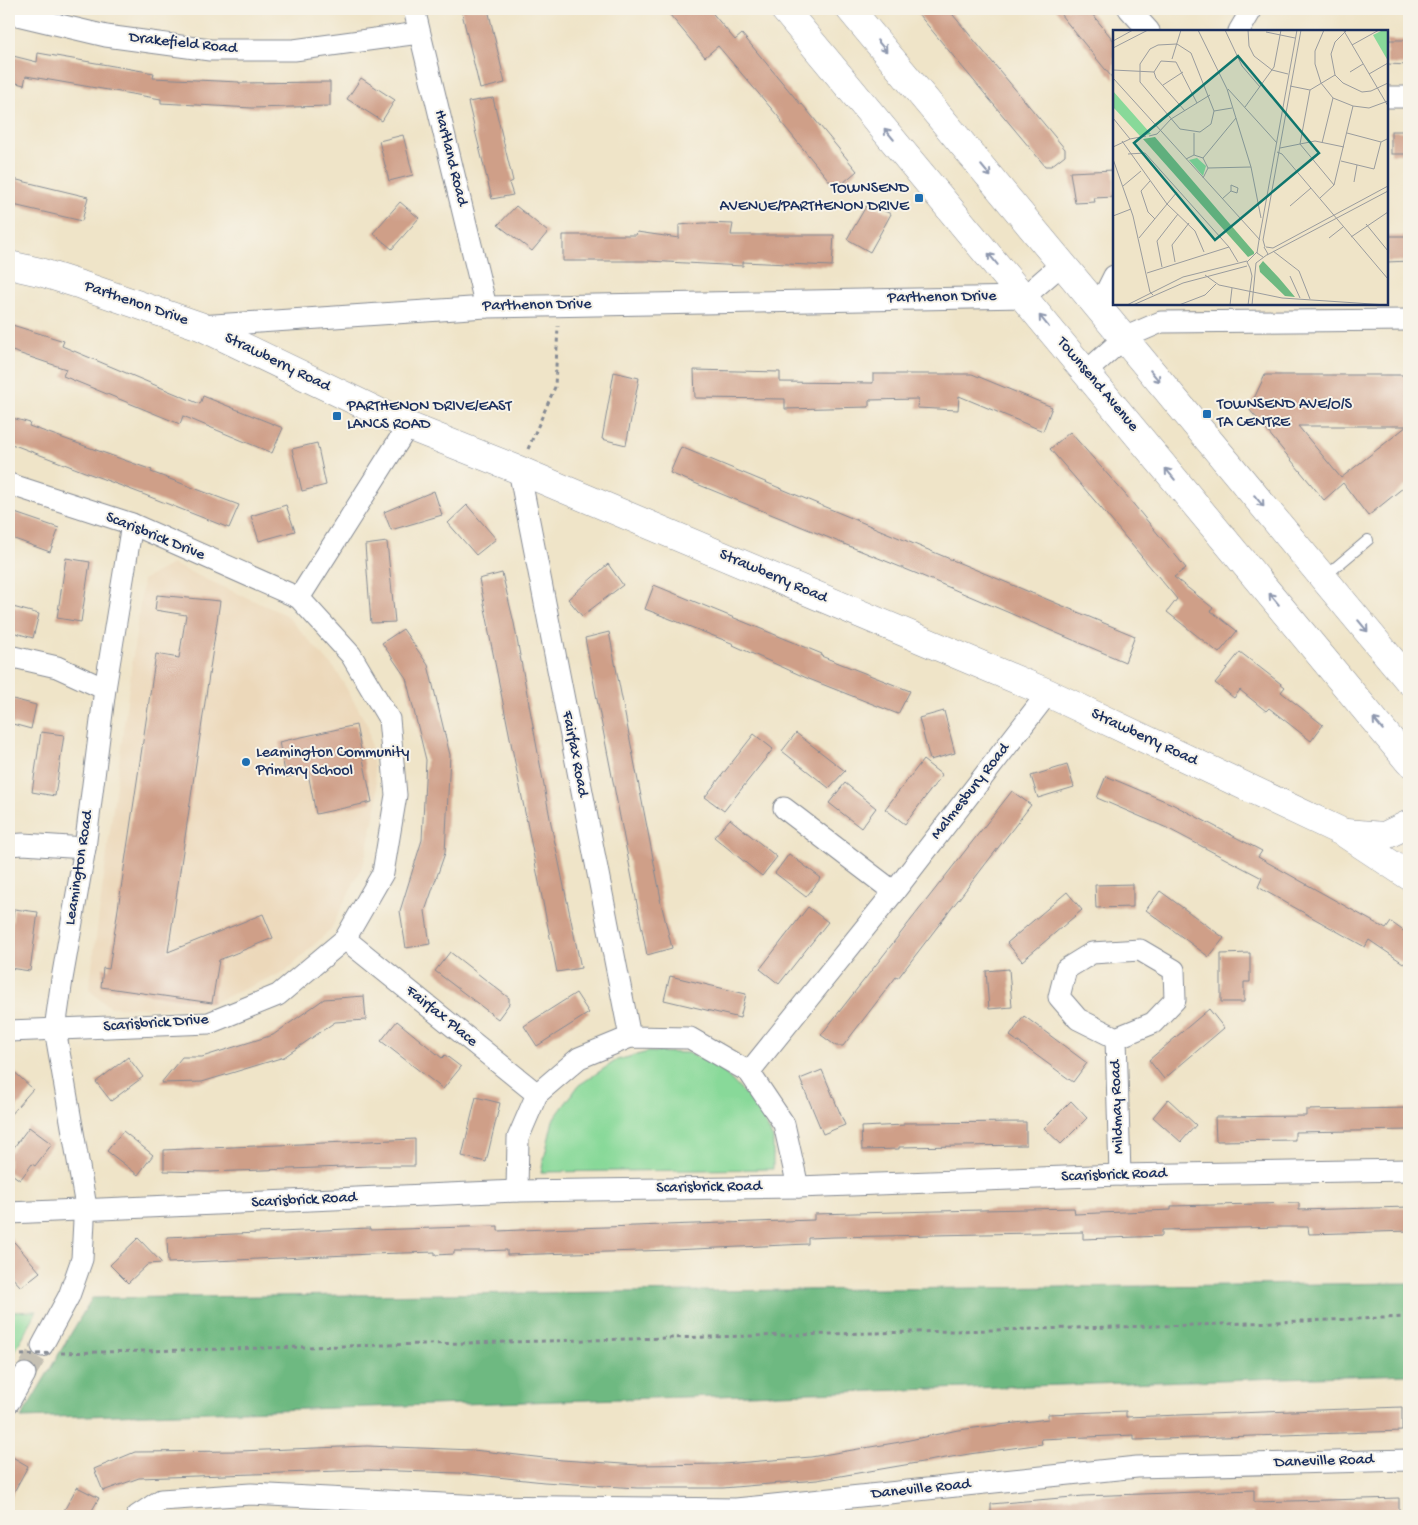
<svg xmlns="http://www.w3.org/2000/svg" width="1418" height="1525" viewBox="0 0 1418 1525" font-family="'Gochi Hand',sans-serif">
	<rect width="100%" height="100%" fill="#f7f3e8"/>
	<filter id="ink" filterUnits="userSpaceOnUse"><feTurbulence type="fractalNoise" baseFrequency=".02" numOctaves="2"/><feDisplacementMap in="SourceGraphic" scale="10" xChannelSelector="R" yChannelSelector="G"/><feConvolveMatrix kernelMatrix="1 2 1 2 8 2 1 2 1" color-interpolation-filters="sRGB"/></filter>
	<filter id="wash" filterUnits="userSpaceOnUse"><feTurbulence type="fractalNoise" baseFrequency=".0096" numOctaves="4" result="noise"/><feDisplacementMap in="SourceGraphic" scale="20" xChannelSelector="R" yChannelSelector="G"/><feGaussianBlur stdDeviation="1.12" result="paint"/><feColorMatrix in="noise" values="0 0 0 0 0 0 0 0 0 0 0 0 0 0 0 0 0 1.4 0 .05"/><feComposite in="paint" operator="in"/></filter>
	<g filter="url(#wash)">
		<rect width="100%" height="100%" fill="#efe4c8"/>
		<path fill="#ecd8ba" d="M172,564L286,615L336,670L368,726L378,798L364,863L331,929L286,971L198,1009L109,1007L89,990L143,580Z"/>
		<g fill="#88d999" stroke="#52847c">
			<path d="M648,1052L688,1053L719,1067L758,1108L773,1139V1169L541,1172L553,1120L579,1085L617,1060Z"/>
			<path d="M37,1311L9,1362V1312Z"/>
		</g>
		<path fill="#6eb981" stroke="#447470" d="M1409,1283V1374L21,1418L92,1298Z"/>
		<g id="blocks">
			<g fill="#cf9f88" fill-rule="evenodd">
				<path d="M461,9H488L505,83L480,89Z"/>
				<path d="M665,9H709L735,40L742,34L801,105L802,104L857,171L836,189L781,122L782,121L718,46L705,57Z"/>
				<path d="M914,9H948L1065,149V155L1051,166H1045Z"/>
				<path d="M1056,9H1088L1114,41V80Z"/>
				<path d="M1387,40H1409V65L1387,64Z"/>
				<path d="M38,53L154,73L153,78L239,82V83L330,82V106L252,108L161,103V99L26,76L24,85L9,81V55L37,62Z"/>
				<path d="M361,78L395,100L382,121L347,99Z"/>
				<path d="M493,98L513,181L509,183L513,195L492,199L468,102Z"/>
				<rect x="1391" y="131" width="18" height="23"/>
				<path d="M403,135L413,175L389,181L379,141Z"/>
				<path d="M1114,170V197L1094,198L1095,202L1075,203L1070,172Z"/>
				<path d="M9,178L88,197L82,221L9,204Z"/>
				<path d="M400,202L419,218L392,249L373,233Z"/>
				<path d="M868,203L891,214L870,252L847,239Z"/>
				<path d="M516,206L548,232L532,251L498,225Z"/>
				<path d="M703,223L733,224L731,235H834L832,266L743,262V266L648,261H563V235H636L637,232L679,238V225Z"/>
				<path d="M1387,236H1409V261L1387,262Z"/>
				<path d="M9,324L64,341L62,346L200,404L203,396L283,428L272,453L183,416L180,424L63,376L66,369L9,350Z"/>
				<path d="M694,370L780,372V382L873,383V374H972L1052,407L1043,431L959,396L958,410L917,408L918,399L869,400V407L785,409V399L695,398Z"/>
				<path d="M614,372L639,378L626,445L602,439Z"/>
				<path d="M1265,375H1409V483L1368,516L1343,483L1324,500L1249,409ZM1298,426H1407L1341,478Z"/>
				<path d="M9,417L30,423L29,426L152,470L151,472L239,505L229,528L140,493L9,443Z"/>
				<path d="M1070,432L1125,494L1186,568L1174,577L1213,608L1211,611L1237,631L1219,653L1167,612L1177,599L1101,508L1050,449Z"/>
				<path d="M317,443L326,485L302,491L292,449Z"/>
				<path d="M681,447L1135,636L1125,662L920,575L670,473Z"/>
				<path d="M434,491L442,515L391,530L384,512Z"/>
				<path d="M286,505L295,531L259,541L251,516Z"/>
				<path d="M467,505L496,539L476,555L448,523Z"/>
				<path d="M9,511L59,528L50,552L9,537Z"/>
				<path d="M387,542L395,622L371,623L365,545Z"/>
				<path d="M66,558L90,562L81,622L57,618Z"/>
				<path d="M608,564L623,585L582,616L568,599Z"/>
				<path d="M502,573L514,623L552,829L581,968L557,972L488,628H489L479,579Z"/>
				<path d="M654,585L822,654L821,656L910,691L898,714L809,679L733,645L734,644L645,609Z"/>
				<path d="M157,595L220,601L168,952L263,914L273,938L219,960L212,1003L101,987L103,968L109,969L156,654L179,658L186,615L155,610Z"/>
				<path d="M9,606L39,614L33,638L9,631Z"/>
				<path d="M403,629L428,665L450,755L445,853L425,911L430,944L406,948L400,911L422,840L426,760L406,678L382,643Z"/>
				<path d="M609,632L661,899H660L672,948L647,955L585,638Z"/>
				<path d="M1240,652L1285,687L1281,692L1323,725L1311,741L1269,708L1266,711L1240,690L1234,698L1215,683Z"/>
				<path d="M9,698L36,705L31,729L9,723Z"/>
				<path d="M944,711L955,753L930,760L919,718Z"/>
				<path d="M356,725L372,802L316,814L308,773L286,777L279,742Z"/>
				<path d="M41,732L64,735L55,796L32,792Z"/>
				<path d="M796,733L845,771L829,788L782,751Z"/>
				<path d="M754,734L773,749L724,811L705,797Z"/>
				<path d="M923,760L942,775L905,824L885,809Z"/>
				<path d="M1067,765L1074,787L1038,798L1031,776Z"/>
				<path d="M1106,776L1172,804L1262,851L1258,857L1386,929L1391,922L1409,935V967L1369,940L1365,947L1258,887L1262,878L1167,828L1097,798Z"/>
				<path d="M845,783L876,808L861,828L829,803Z"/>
				<path d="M1012,791L1031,805L898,978L896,977L843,1046H836L821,1035Z"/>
				<path d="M730,819L777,857L762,876L714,837Z"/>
				<path d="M789,854L821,878L806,897L775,873Z"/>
				<path d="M1133,884V907L1096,908L1095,885Z"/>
				<path d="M1160,891L1224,938L1209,957L1146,910Z"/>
				<path d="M1067,892L1082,910L1022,961L1007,943Z"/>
				<path d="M808,907L828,922L779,984L760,969Z"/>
				<path d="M14,909L38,912L30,971L9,968V947Z"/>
				<path d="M450,952L509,998V1004L498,1019L435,971Z"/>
				<path d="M1250,953V982H1244V1002H1221V954Z"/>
				<path d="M1009,969L1012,1007L989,1009L986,971Z"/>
				<path d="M670,976L746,994L740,1018L664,1000Z"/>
				<path d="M576,993L589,1013L537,1046L524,1026Z"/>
				<path d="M364,996L366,1020L335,1022L284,1057L202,1082L161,1083L182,1057H202L273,1035L324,999Z"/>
				<path d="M1209,1009L1224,1028L1164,1079L1149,1060Z"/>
				<path d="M1024,1016L1087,1063L1073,1082L1010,1036Z"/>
				<path d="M397,1021L442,1058L445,1055L461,1067L443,1089L381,1041Z"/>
				<path d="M128,1057L143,1077L111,1101L96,1082Z"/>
				<path d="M9,1067L33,1089L9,1116Z"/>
				<path d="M822,1070L845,1125L823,1134L800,1079Z"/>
				<path d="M476,1097L500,1103L486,1162L462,1156Z"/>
				<path d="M1168,1099L1196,1125L1181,1142L1153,1117Z"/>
				<path d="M1071,1101L1087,1118L1061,1144L1044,1128Z"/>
				<path d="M1409,1108V1130L1295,1132V1140L1216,1141L1215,1117L1306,1116V1110Z"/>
				<path d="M1026,1122V1145L899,1147V1149L862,1150L861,1127L904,1125V1123Z"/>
				<path d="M29,1127L52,1144L35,1166L32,1164L20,1180L9,1172V1154Z"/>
				<path d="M123,1131L153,1155L138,1175L107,1151Z"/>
				<path d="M415,1139V1166H371L209,1172L164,1171V1150Z"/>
				<path d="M1299,1203V1210L1409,1207V1231L1309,1234L1308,1227H1279L1162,1230V1236L1083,1239V1232L834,1237L808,1238V1244L672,1250L507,1255V1250L479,1251H454V1254L435,1255V1252L371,1254L168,1263L167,1237L370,1228V1230L498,1226V1231L546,1229L814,1220V1214L937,1211L1074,1208L1075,1214L1171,1210V1206Z"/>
				<path d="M9,1236L40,1272L21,1287L9,1274Z"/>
				<path d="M138,1238L162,1263L148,1264L128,1283L110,1265Z"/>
				<path d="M1402,1407V1431L1134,1440V1435L1041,1439L1042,1444L969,1454L817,1480L723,1488H637L544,1482L459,1473L368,1470L139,1478L103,1491L94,1469L135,1452L240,1451L367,1446L473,1450L562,1460L638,1465L723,1464L811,1457L900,1442L958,1430L1048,1419V1414L1126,1411V1417Z"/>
				<path d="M9,1455L28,1466L9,1501Z"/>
				<path d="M77,1487L99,1498L89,1516H61Z"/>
				<path d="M1254,1490V1502L1399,1498V1516H1253V1513L1205,1516H991V1504L1084,1496Z"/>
			</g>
		</g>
	</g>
	<g filter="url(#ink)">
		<use href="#blocks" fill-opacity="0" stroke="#858a93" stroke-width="1"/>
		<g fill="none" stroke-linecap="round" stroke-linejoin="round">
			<path stroke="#c5c0b3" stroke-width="21" stroke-dasharray="21 11" stroke-linecap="butt" d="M25,1374L42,1346"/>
			<g stroke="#858a93" stroke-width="12">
				<path id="lane" d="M1324,577L1368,540"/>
			</g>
			<g stroke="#858a93" stroke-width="23">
				<g id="street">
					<path d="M414,9L486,307"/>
					<path d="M1129,9L1149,31"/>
					<path d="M9,13L106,36L210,50H294L419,33"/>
					<path d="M1239,31L1252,9"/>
					<path d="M1387,97H1409"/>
					<path d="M1099,306L1114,276"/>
					<path d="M200,326L486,307L1024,297L1063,263"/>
					<path d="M1086,372L1124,338L1161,322L1409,320"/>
					<path d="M519,470L630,1037"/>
					<path d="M9,484L132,524L299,598L351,655L389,719L396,795L383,873L345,939L278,995L209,1023L9,1031"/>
					<path d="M299,598L408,426"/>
					<path d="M9,656L57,667L105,689"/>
					<path d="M784,808L894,892"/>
					<path d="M9,845L23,844L85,848"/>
					<path d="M345,939L537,1094"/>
					<path d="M1116,1038L1153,1023L1175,1000L1174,970L1140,950L1092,953L1066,969L1059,997L1078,1019L1116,1038L1120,1175"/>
					<path d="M749,1072L894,892L1048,693"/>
					<path d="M517,1191L518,1138L537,1094L579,1058L630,1037L690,1038L749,1072L784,1124L798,1187"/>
					<path d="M9,1213L517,1191L798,1187L1120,1175L1409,1170"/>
					<path d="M42,1346L69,1296L82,1259L85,1201L55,1029L62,979L85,848L105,689L132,524"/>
					<path d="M9,1402L25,1374"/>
					<path d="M137,1516L161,1500L251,1494L482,1506L736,1509L1137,1467L1409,1460"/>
				</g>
			</g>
			<g stroke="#858a93" stroke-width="29">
				<g id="secondary">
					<path d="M9,265L40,272L81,285L200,326L408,426L519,470L1048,693L1344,833L1409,876"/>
					<path d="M1346,833L1384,836L1409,824"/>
				</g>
			</g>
			<g stroke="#858a93" stroke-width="29">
				<g id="primary">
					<path d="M784,9L1409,762"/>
					<path d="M850,9L1409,681"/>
				</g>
			</g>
			<g stroke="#858a93" stroke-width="3" stroke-dasharray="4 4" stroke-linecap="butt">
				<path d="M528,449L555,387L558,326"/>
				<path d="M61,1353L1196,1325L1409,1317"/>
			</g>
			<use href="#lane" stroke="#fff" stroke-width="10"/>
			<use href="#street" stroke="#fff" stroke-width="21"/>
			<use href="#secondary" stroke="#fff" stroke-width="28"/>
			<use href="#primary" stroke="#fff" stroke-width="28"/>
			<path stroke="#858a93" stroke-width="3" stroke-dasharray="4 4" stroke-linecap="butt" d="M21,1355L53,1353"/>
		</g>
		<defs><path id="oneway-shaft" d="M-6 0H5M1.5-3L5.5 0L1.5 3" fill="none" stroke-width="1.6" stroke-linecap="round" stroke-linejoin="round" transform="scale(1.25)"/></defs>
		<g stroke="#8d97ae">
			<use href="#oneway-shaft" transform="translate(882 46) rotate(50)"/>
			<use href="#oneway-shaft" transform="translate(889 134) rotate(-130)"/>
			<use href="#oneway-shaft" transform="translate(986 171) rotate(50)"/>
			<use href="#oneway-shaft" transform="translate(993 259) rotate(-129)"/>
			<use href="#oneway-shaft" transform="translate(1044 321) rotate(-129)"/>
			<use href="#oneway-shaft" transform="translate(1155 376) rotate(50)"/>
			<use href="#oneway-shaft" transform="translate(1170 474) rotate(-130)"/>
			<use href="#oneway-shaft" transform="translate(1259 501) rotate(50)"/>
			<use href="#oneway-shaft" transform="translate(1274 599) rotate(-130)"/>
			<use href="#oneway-shaft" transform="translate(1363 626) rotate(50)"/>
			<use href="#oneway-shaft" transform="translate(1378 724) rotate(-130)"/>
		</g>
	</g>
	<g fill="#1f6fb2" stroke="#f7f3e8" stroke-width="2">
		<rect x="914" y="193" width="10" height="10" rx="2.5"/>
		<rect x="1202" y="409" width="10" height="10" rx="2.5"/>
		<rect x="332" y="411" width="10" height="10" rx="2.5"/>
		<circle cx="246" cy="762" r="5"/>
	</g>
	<g text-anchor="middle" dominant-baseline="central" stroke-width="4" stroke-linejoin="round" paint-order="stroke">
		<g font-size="16" fill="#1b2f5e" stroke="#f7f3e8">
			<text transform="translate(183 44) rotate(6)">Drakefield Road</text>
			<text transform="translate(450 158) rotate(76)">Hartland Road</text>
			<text transform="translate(942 298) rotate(-1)">Parthenon Drive</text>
			<text transform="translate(136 304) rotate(19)">Parthenon Drive</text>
			<text transform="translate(537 306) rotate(-1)">Parthenon Drive</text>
			<text transform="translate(277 363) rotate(26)">Strawberry Road</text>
			<text transform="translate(1097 385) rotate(50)">Townsend Avenue</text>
			<text transform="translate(155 537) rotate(22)">Scarisbrick Drive</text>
			<text transform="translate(773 577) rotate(23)">Strawberry Road</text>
			<text transform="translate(1144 738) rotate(25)">Strawberry Road</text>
			<text transform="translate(574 754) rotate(79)">Fairfax Road</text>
			<text transform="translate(971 792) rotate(-52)">Malmesbury Road</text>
			<text transform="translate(80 868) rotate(-81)">Leamington Road</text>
			<text transform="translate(441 1017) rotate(39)">Fairfax Place</text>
			<text transform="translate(156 1024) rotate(-4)">Scarisbrick Drive</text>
			<text transform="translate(1118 1107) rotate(-92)">Mildmay Road</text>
			<text transform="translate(1114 1176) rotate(-2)">Scarisbrick Road</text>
			<text transform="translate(709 1188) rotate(-1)">Scarisbrick Road</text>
			<text transform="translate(304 1201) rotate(-3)">Scarisbrick Road</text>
			<text transform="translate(1324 1462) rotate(-2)">Daneville Road</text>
			<text transform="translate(921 1490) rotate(-6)">Daneville Road</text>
		</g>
		<g font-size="16" fill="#1b2f5e" stroke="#f7f3e8" text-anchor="start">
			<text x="909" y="189" text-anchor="end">TOWNSEND<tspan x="909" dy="18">AVENUE/PARTHENON DRIVE</tspan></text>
			<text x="1217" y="405">TOWNSEND AVE/O/S<tspan x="1217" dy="18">TA CENTRE</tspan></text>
			<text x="347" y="407">PARTHENON DRIVE/EAST<tspan x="347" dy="18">LANCS ROAD</tspan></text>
			<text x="256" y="753">Leamington Community<tspan x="256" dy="18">Primary School</tspan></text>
		</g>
	</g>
	<g transform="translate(1113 30)">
		<rect width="275" height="275" fill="#efe4c8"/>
		<path d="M270,0H275V31L260,5ZM0,61L38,104L27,106L0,77ZM84,128L93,136L90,146L76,130Z" fill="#88d999"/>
		<path d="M42,107L141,222V224L135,227L30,109ZM150,231L166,248L182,267L172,266L147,242L146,236Z" fill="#6eb981"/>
		<path fill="none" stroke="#9a9c9e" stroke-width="1" d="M85,0L114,59L138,137L148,188M112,0L129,36L147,57M135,0L136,16L141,26L159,40L175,44M211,0L202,21V34L208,53L220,68L240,76L256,78L275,71M234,0L222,12L218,24L222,45L230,53L249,62L258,61L275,53M231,1L275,76M153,2L182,8M0,11L20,0M64,14L78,23L101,81L98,94L87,102L67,99L27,52V34L37,19L45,15ZM239,15L266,0M0,18L35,0M59,29L68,0M0,40L41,42M237,42L250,34M256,44L275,33M0,48L147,210M50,55L70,42M177,56L197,60L222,45M115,59L164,113M197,60L187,114L221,155M132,77L161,37L168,0M72,81L43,48L41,42L48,31L63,32L84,73M101,81L119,78M0,88L17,109M81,103V125M234,103L268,112M36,106L44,104L58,89L97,65M9,111L54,174L82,201L91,222M209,113L220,68M0,117L17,109L33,106M167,118L202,111L231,117M164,122L169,124L275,249M15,124L32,123L116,217L125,232M90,128L123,88M0,129L20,186L37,262L40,265M73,129L81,125L90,128L95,138L90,148M228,131L261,139L268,112L274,109M95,138L138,137M37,151L28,161L35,182L42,189M241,152L244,135M10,156L28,141M207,168L221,155L240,76M109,169L118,161V155L125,158L124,163L118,161M177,176L198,158M0,186L18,179M253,194L275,221M238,207L275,182M26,208L64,162M216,208L230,197M152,217L150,210L188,0M153,217L160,218L275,156M160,221L186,241L197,269M154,225L275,161M150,227L144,223L146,210L184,0M62,232L59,215L76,193M143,233L155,224L151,217M49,237L44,211L65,184M137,238L134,232L144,222M34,243L116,217M92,245L106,255L169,268L274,275M177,246L187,268M14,275L70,247L134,231M20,275L70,253L134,236M66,275L92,265L103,254M117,275L119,258M135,275L139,246L137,238M139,275L143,233"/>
		<path fill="#0f766e" fill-opacity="0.15" stroke="#0f766e" stroke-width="2.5" d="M125,26L206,123L102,210L21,113Z"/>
		<rect width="275" height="275" fill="none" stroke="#1b2f5e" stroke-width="2.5"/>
	</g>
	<rect width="1418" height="1525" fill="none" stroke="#f7f3e8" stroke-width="30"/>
</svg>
